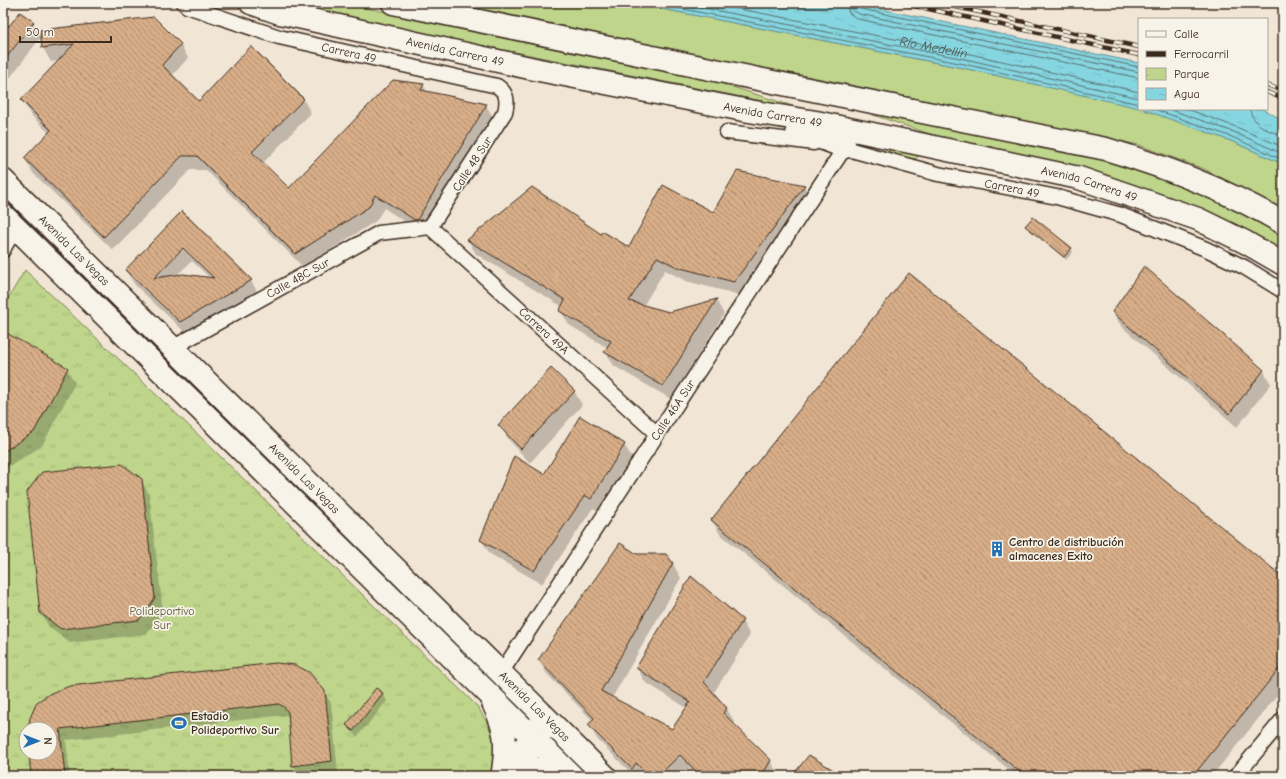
<svg xmlns="http://www.w3.org/2000/svg" width="1286" height="779" viewBox="0 0 1286 779" font-family="'Comic Neue',sans-serif">
	<defs>
		<pattern id="park-tufts" width="24" height="20" patternUnits="userSpaceOnUse"><rect width="24" height="20" fill="#bed58b"/><path d="M3 7l-1-3M5 7V3M7 7l1-3M15 17l-1-3M17 17v-4M19 17l1-3" fill="none" stroke="#a4b778"/></pattern>
		<pattern id="water-ripples" width="26" height="14" patternUnits="userSpaceOnUse"><rect width="26" height="14" fill="#86d6e2"/><path d="M2 4q2-2 4 0t4 0M15 11q2-2 4 0t4 0" fill="none" stroke="#75b8c1"/></pattern>
		<pattern id="building-back-hatch" width="6" height="6" patternUnits="userSpaceOnUse"><rect width="6" height="6" fill="#d7ae88"/><path d="M-1 5l2 2M0 0l6 6M5-1l2 2" fill="none" stroke="#b08e6f"/></pattern>
	</defs>
	<rect width="100%" height="100%" fill="#f1e5d5"/>
	<filter id="ink" filterUnits="userSpaceOnUse"><feTurbulence type="fractalNoise" baseFrequency=".025" numOctaves="2"/><feDisplacementMap in="SourceGraphic" scale="8" xChannelSelector="R" yChannelSelector="G"/><feConvolveMatrix kernelMatrix="1 2 1 2 8 2 1 2 1" color-interpolation-filters="sRGB"/></filter>
	<g filter="url(#ink)">
		<g fill="#bed58b" stroke="#7c8054">
			<path d="M293,3H342L586,53L720,83L802,109L373,24Z"/>
			<path d="M447,3H632L963,68L1137,107L1231,141L1283,164V209L1204,169L1139,145L822,79L580,33Z"/>
			<path d="M832,101L1109,161L1188,188L1252,217L1283,235V253Z"/>
			<path d="M883,145L921,154L915,159L893,155Z"/>
		</g>
		<path fill="url(#park-tufts)" stroke="#7c8054" fill-rule="evenodd" d="M25,270L186,423L477,706C493,730 499,747 491,776H3V307ZM26,729H50V753H26Z"/>
		<g fill="url(#water-ripples)" stroke="#689194">
			<path d="M632,3H852L1139,63V108L963,68Z"/>
			<path d="M1142,109H1262L1283,120V164L1231,141Z"/>
		</g>
		<g fill="#0003" fill-rule="evenodd">
			<path d="M3,23L9,28L33,23L41,37L3,87Z"/>
			<path d="M41,30L180,44L188,58L172,76L199,102L303,99L311,113L262,164L289,189L423,85L428,93L486,105L494,119L424,234L384,208L376,221L303,267L206,170H190L113,250L33,173L25,159L49,133L30,114L22,100L60,61L51,62L43,48Z"/>
			<path d="M804,186L812,200L743,296L686,281L665,270L643,306L669,313L716,300L724,314L671,399L614,366L606,352L608,348L569,325L561,311L563,307L476,254L468,240L601,235L629,249L713,213Z"/>
			<path d="M183,213L251,281L259,294L189,336L135,285L126,271ZM192,261L210,278L177,275Z"/>
			<path d="M1026,226L1071,249L1073,252L1066,260Z"/>
			<path d="M1113,312L1263,370L1271,384L1237,427L1121,326Z"/>
			<path d="M3,332L67,369L75,383L42,446L8,467L3,465Z"/>
			<path d="M574,391L582,405L530,463L508,439L500,425Z"/>
			<path d="M624,444L632,458L600,512L593,508L542,584L490,554L481,540L544,476Z"/>
			<path d="M141,480L149,494L163,612L147,634L70,643L49,627L41,613Z"/>
			<path d="M712,520L1283,579V688L1212,776H1017L720,534Z"/>
			<path d="M637,555L673,564L681,578L612,698L672,730L687,708L645,682L637,668L742,621L750,635L713,694L727,709L735,723L733,724L770,760L778,774L777,776H696L689,768L680,776H634L597,739L589,725L593,721L547,674L539,660Z"/>
			<path d="M376,689L383,694L387,701L357,737L347,725Z"/>
			<path d="M324,692L331,703L338,772L299,776L293,765L289,717L286,715L66,740L70,776H32L30,753H50V729H29Z"/>
		</g>
		<g fill="none" stroke-linecap="round" stroke-linejoin="round">
			<g stroke="#596f6c" stroke-width="1">
				<path d="M652,3L964,64L1139,104"/>
				<path d="M678,3L965,59L1139,98"/>
				<path id="s1" d="M709,3L966,53L1139,92"/>
				<path d="M846,3L849,13L858,19L1139,78"/>
				<path d="M852,3L853,10L859,14L1139,72"/>
				<path d="M857,3V7L861,9L1139,67"/>
				<path d="M1154,109L1232,137L1283,160"/>
				<path d="M1169,109L1234,132L1283,154"/>
				<path d="M1187,109L1236,127L1283,147"/>
				<path d="M1250,109C1251,123 1270,134 1283,134"/>
			</g>
		</g>
		<g fill="url(#building-back-hatch)" stroke="#3b2a1e" fill-rule="evenodd">
			<path d="M20,12L34,22L3,62V22L9,26Z"/>
			<path d="M154,17L181,44L162,65L199,101L251,46L304,99L252,152L289,188L393,80L424,84L421,90L487,104L417,220H415L375,195L369,207L295,254L197,156H182L104,237L24,158L51,130L21,100L74,44L42,48L40,30Z"/>
			<path d="M737,171L805,185L734,282L677,267L657,257L629,301L669,312L717,299L663,386L604,352L611,341L559,311L565,300L467,240L532,187L601,234L602,231L629,247L663,185L713,212Z"/>
			<path d="M182,211L252,280L180,322L125,270ZM183,248L214,278L183,274L154,278Z"/>
			<path d="M1033,217L1072,248L1064,257L1025,226Z"/>
			<path d="M1144,266L1264,370L1229,414L1112,312Z"/>
			<path d="M909,273L1283,577V664L1193,776H1025L711,520Z"/>
			<path d="M3,331L68,368L34,432L3,452Z"/>
			<path d="M551,368L575,391L521,449L498,425Z"/>
			<path d="M580,416L625,444L591,499L585,495L534,571L480,540L514,456L544,474Z"/>
			<path d="M122,464L142,479L155,598L139,620L61,629L40,613L27,492L42,472Z"/>
			<path d="M620,543L637,554H666L673,563L601,691L672,729L690,702L636,668L691,576L743,620L704,682L727,708L723,713L771,760L762,776H701L680,755L658,776H649L636,763L632,769L588,725L594,718L538,660Z"/>
			<path d="M276,663L295,665L309,672L325,691L332,761L292,766L288,712L284,707L279,704L60,729L65,776H31L29,753H50V729H28L30,718L37,702L51,693L70,686Z"/>
			<path d="M376,688L383,693L353,731L346,725Z"/>
			<path d="M809,755L843,776H792Z"/>
		</g>
		<g fill="none" stroke-linecap="round" stroke-linejoin="round">
			<g stroke="#3b2a1e" stroke-width="17">
				<g id="minor">
					<path id="s2" d="M184,3L187,6L279,37L497,86C507,93 508,100 505,112L430,227"/>
					<path d="M727,132L814,143"/>
					<path id="s3" d="M837,146L938,174L1057,197L1121,215L1206,249L1244,267L1283,291"/>
					<path id="s4" d="M430,227L657,434"/>
					<path d="M3,250L15,227"/>
					<path id="s5" d="M172,348L379,233L430,227"/>
					<path id="s6" d="M501,673L845,147"/>
					<path d="M506,767L542,714"/>
					<path d="M517,774L552,724"/>
					<path d="M1236,776L1283,719"/>
				</g>
			</g>
			<g stroke="#3b2a1e" stroke-width="25">
				<g id="primary">
					<path id="s7" d="M3,180L605,776"/>
					<path d="M3,215L572,776"/>
					<path d="M493,703C506,729 507,743 503,771"/>
					<path d="M518,773C536,766 553,768 571,776"/>
				</g>
			</g>
			<g stroke="#3b2a1e" stroke-width="25">
				<g id="trunk">
					<path id="s8" d="M251,3L280,13L539,70L749,111L816,122L1079,178L1198,219L1245,242L1283,264"/>
					<path d="M393,3L773,82L1106,149C1166,167 1229,191 1283,223"/>
					<path d="M797,129L845,147"/>
				</g>
			</g>
			<use href="#minor" stroke="#f7f3e8" stroke-width="14"/>
			<use href="#primary" stroke="#f7f3e8" stroke-width="22"/>
			<use href="#trunk" stroke="#f7f3e8" stroke-width="22"/>
			<g stroke="#3b2a1e" stroke-width="4.5">
				<g id="rail">
					<path d="M901,3L1139,55"/>
					<path d="M938,3L1139,47"/>
					<path d="M1267,85L1283,91"/>
					<path d="M1267,92L1283,99"/>
				</g>
			</g>
			<use href="#rail" stroke="#f7f3e8" stroke-width="3" stroke-dasharray="9" stroke-linecap="butt"/>
		</g>
	</g>
	<defs>
		<g id="building-bare" transform="scale(1.2)"><path d="M-4-6H4V6H1V3H-1V6H-4ZM-2.5-4.3h1.7v1.8h-1.7ZM.8-4.3h1.7v1.8H.8ZM-2.5-1h1.7V.8h-1.7ZM.8-1h1.7V.8H.8Z" fill="#1f6fb2" stroke="#f7f3e8" stroke-width="2.5" paint-order="stroke"/></g>
		<g id="stadium-bare" transform="scale(1.2)"><path d="M0-5a6.5 5 0 1 0 0 10a6.5 5 0 1 0 0-10ZM-3.5-1.8h7v3.6h-7Z" fill="#1f6fb2" stroke="#f7f3e8" stroke-width="2.5" paint-order="stroke"/></g>
	</defs>
	<g fill-rule="evenodd">
		<use href="#building-bare" x="997" y="549"/>
		<use href="#stadium-bare" x="179" y="723"/>
	</g>
	<g text-anchor="middle" dominant-baseline="central" stroke-width="3.5" stroke-linejoin="round" paint-order="stroke">
		<g font-size="12" fill="#3b2a1e" stroke="#f7f3e8">
			<text stroke="none"><textPath href="#s8" startOffset="210">Avenida Carrera 49</textPath></text>
			<text stroke="none"><textPath href="#s2" startOffset="173">Carrera 49</textPath></text>
			<text stroke="none"><textPath href="#s8" startOffset="534">Avenida Carrera 49</textPath></text>
			<text transform="translate(472 164) rotate(-57)">Calle 48 Sur</text>
			<text stroke="none"><textPath href="#s8" startOffset="858">Avenida Carrera 49</textPath></text>
			<text stroke="none"><textPath href="#s3" startOffset="180">Carrera 49</textPath></text>
			<text stroke="none"><textPath href="#s7" startOffset="100">Avenida Las Vegas</textPath></text>
			<text stroke="none"><textPath href="#s5" startOffset="144">Calle 48C Sur</textPath></text>
			<text stroke="none"><textPath href="#s4" startOffset="154">Carrera 49A</textPath></text>
			<text stroke="none"><textPath href="#s6" startOffset="314">Calle 46A Sur</textPath></text>
			<text stroke="none"><textPath href="#s7" startOffset="424">Avenida Las Vegas</textPath></text>
			<text stroke="none"><textPath href="#s7" startOffset="748">Avenida Las Vegas</textPath></text>
		</g>
		<g font-size="12" font-weight="bold" fill="#3b2a1e" stroke="#f7f3e8" text-anchor="start">
			<text x="1009" y="542">Centro de distribución<tspan x="1009" dy="14">almacenes Exito</tspan></text>
			<text x="191" y="716">Estadio<tspan x="191" dy="14">Polideportivo Sur</tspan></text>
		</g>
		<g font-size="12" fill="#5c5539" stroke="#f7f3e8">
			<text x="162" y="611">Polideportivo<tspan x="162" dy="14">Sur</tspan></text>
		</g>
		<g font-size="13" font-style="italic" fill="#4e554f" stroke="#f7f3e8">
			<text stroke="none"><textPath href="#s1" startOffset="229">Río Medellín</textPath></text>
		</g>
	</g>
	<rect width="1286" height="779" fill="none" stroke="#f7f3e8" stroke-width="16"/>
	<rect x="8" y="8" width="1270" height="763" fill="none" stroke="#3b2a1e" stroke-width="1.5" filter="url(#ink)"/>
	<rect x="1138" y="18" width="130" height="92" fill="#f7f3e8" stroke="#aca397"/>
	<rect x="1146" y="31" width="20" height="6" fill="#f7f3e8" stroke="#aca397"/>
	<text x="1174" y="38" font-size="12" fill="#3b2a1e">Calle</text>
	<rect x="1146" y="51" width="20" height="6" fill="#3b2a1e" stroke="#aca397"/>
	<text x="1174" y="58" font-size="12" fill="#3b2a1e">Ferrocarril</text>
	<rect x="1146" y="68" width="20" height="12" fill="url(#park-tufts)" stroke="#aca397"/>
	<text x="1174" y="78" font-size="12" fill="#3b2a1e">Parque</text>
	<rect x="1146" y="88" width="20" height="12" fill="url(#water-ripples)" stroke="#aca397"/>
	<text x="1174" y="98" font-size="12" fill="#3b2a1e">Agua</text>
	<g transform="translate(38 741) rotate(90)"><circle r="19" fill="#f7f3e8" stroke="#aca397"/>
	<path d="M0-3L7 15L0 10L-7 15Z" fill="#1f6fb2"/>
	<text y="-6" font-size="11" font-weight="bold" text-anchor="middle" fill="#3b2a1e">N</text>
	</g>
	<path d="M20 36v6h91v-6" fill="none" stroke="#3b2a1e" stroke-width="2"/>
	<text x="26" y="36" font-size="12" fill="#3b2a1e" stroke="#f7f3e8" stroke-width="3" paint-order="stroke">50 m</text>
</svg>
